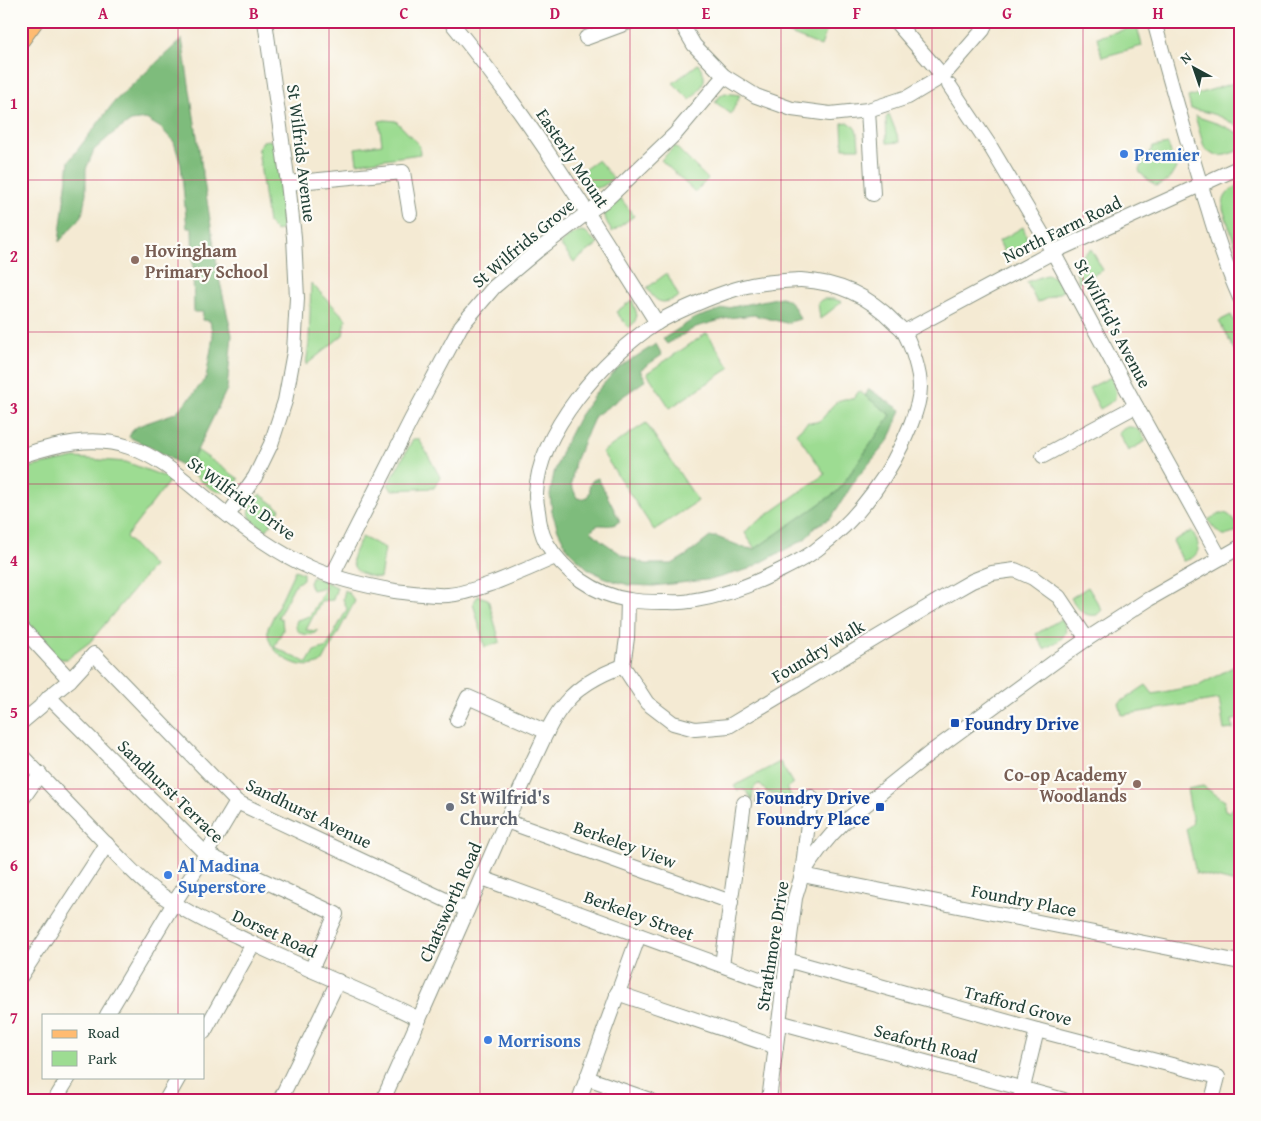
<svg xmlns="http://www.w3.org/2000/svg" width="1261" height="1121" viewBox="0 0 1261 1121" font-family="'Gentium Book Plus',serif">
	<rect width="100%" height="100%" fill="#fdfcf7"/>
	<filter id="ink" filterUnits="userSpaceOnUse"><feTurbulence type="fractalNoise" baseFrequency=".02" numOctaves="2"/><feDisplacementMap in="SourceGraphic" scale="10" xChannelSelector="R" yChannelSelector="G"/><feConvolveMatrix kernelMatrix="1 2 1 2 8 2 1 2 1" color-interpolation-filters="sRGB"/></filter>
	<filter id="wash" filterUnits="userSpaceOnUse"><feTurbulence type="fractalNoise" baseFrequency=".0096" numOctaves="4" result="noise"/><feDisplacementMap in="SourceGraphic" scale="20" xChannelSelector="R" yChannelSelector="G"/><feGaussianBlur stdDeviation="1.12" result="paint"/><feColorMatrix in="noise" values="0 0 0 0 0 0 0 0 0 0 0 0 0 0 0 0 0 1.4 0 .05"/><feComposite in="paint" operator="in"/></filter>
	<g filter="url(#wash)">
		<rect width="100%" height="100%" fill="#f4ead3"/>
		<g fill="#9ddc92" stroke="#5e8c63">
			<path d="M771,21H830L821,46L767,25Z"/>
			<path d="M1137,26L1142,46L1102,57L1097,37Z"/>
			<path d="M698,64C711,80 701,88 690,100L673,83Z"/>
			<path d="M1240,81V126H1236C1223,116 1208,112 1191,109L1188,97Z"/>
			<path d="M725,93L740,95L731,114L715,102L721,95Z"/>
			<path d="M889,114L900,142L887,143L886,118Z"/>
			<path d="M1195,116L1222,125L1240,134V150C1226,155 1215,161 1204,147Z"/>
			<path d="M385,120L396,121L419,145L420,154L357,163L355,148L382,144L379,121Z"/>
			<path d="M848,122C859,128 858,137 859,148H843L842,123Z"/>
			<path d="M269,140L275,143L285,223L281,230L276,231L268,223L258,149L263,141Z"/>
			<path d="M1168,144L1176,168L1169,180L1156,186L1140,173L1139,169L1153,147Z"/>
			<path d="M675,146L708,179L695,192L661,160Z"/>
			<path d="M598,160L613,178C610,180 607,184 603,186C592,191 581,185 575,176Z"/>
			<path d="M1240,185V258L1223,209C1222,196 1229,190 1240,185Z"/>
			<path d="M619,196L634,216L612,232C601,212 602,211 619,196Z"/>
			<path d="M1023,227C1032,248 1024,249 1007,258L999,241Z"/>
			<path d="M581,231L586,232L598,244L574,262L560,244L572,234Z"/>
			<path d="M1091,249L1103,270L1079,282C1072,263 1076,260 1091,249Z"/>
			<path d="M667,273L679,297C662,305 657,304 647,288Z"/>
			<path d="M1046,275C1056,276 1060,282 1063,291L1037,303L1027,282Z"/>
			<path d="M311,283L346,319L343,335L306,365L309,343Z"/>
			<path d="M824,299H834L842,302L820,319L818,303L821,300Z"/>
			<path d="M632,300C637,313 640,318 629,328L616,312Z"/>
			<path d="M1231,315L1240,333V361L1219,321Z"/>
			<path d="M707,333L730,368L670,408L647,373Z"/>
			<path d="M1111,377C1119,396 1118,399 1100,409L1089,388Z"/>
			<path d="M859,391L891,415L838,491L755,549L745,533L750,527L825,474L796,433L808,422C830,427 825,395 853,399Z"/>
			<path d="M646,423L698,501L654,530L602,452Z"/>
			<path d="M1127,427C1138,426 1141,432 1146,441L1128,451L1118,432Z"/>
			<path d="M413,439H419L440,477L434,488L392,490L388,485Z"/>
			<path d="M197,450L239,479C237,482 235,486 232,488C217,501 199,478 188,469Z"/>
			<path d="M75,458L126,462L171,479L126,537L153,566L90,642L67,659H61L56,657L21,619V469Z"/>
			<path d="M260,494L280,509L267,530C259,526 246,519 250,508C252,503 257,498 260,494Z"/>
			<path d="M1220,513C1231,512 1234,521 1240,529C1223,541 1218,534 1208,520Z"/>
			<path d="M1192,531C1201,545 1202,557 1183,561L1173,541Z"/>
			<path d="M362,537L385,548L380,578C368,576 349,573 353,556C355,549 359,543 362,537Z"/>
			<path d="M295,570L303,573V579L294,586L278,617L282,619L283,630L274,647L307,663L314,651L327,647L347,609L343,599L345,590L348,592L355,601L323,661C303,676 264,653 268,628Z"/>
			<path d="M312,576L337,587L333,600L321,601L306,630L318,631C309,639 291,633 297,620L310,616L326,587L312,590L309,583Z"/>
			<path d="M1088,587L1102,610L1097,615C1083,617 1078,609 1071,598Z"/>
			<path d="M478,596L488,599L500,642L485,647L473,603Z"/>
			<path d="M1061,619C1074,635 1057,642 1044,649L1036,634Z"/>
			<path d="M1240,663V719L1232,720L1233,729L1224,730L1219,699L1122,715L1119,703L1146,685L1153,694L1200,685Z"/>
			<path d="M780,762L793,784L787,788L793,799L767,792L759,784C752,786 753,794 752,801C748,793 747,788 737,790L734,786Z"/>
			<path d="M1203,786L1225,801L1224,806L1225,810L1229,812L1240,800V884L1196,873L1186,829L1193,823L1187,789Z"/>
			<path d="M759,791L765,797L793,804L792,807L756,803L757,792Z"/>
		</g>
		<g fill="#7ebc7c" stroke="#4e7c58">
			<path d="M182,39L219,278L232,335L227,389L188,469L156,450L129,437L132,431L138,426L175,413L190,398L206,378L213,337L210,321L202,320L203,312H194L192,228H187L181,165L174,142L161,128L146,119L131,121L112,134L94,150L86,169V193L82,216L71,228L59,242L69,161L115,101Z"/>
			<path d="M781,297C793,300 795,309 800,319L786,323L754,315L728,318L696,327L667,344L663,339L695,318L723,309Z"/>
			<path d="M656,344L662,355L640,370L646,380L595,416L575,461L571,484L577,498L583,499L587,497L590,492L589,485L593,480L598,478L620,521C618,522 615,525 612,525C603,527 598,521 591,531L602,541L624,556L646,564H672L687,555L710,537H717L745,548L755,549L838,491L891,415L865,396L869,389L901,410L893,431L888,441L856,479L831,518L816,526L805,539L749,569L714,579L654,586L629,585L607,579L587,568L568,550L558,530L552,512L550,494L554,473L564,446L579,417L598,390L618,368Z"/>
		</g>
	</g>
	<g filter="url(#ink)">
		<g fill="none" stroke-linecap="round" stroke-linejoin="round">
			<g stroke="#8a9484" stroke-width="16">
				<g id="minor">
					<path d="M450,21C528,115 592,219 657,323"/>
					<path d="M680,21L694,45L724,76L756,96L792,109L830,114L868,110L908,97L943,76L983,30L986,21"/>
					<path d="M895,21L943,76"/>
					<path d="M1154,21C1171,84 1188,146 1208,208C1217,239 1227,269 1240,298"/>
					<path d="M586,38L632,21"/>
					<path d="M949,85L990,146L1053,252L1136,406L1220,558"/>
					<path d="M868,110L873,194"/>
					<path d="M288,183L403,172L410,214"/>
					<path d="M801,280C838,282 868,295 894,322C898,326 903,329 905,334C912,347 920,372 920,387C920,398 915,414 911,424C892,472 859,519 816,550C803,560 787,567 773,574C747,587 719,597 690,601C681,603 671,602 662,602C652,602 640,602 629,600C596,595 563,572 546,542C541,533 539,521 538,511C537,506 536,500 536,494C538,432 605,356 655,324C671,314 688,307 705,300C718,295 733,289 747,286C764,282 783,281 801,280Z"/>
					<path d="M904,332L1053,252L1240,167"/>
					<path d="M21,456C56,444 93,435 129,447C163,458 189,485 216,506C246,530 277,553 311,568C338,580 367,586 395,591C412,593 431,596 448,595C464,594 481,587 496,582C516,574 535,566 555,557"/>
					<path d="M1043,456L1136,406"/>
					<path d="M228,515L255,477L271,444L285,401L294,352L297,298L294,237L288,183L265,21"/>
					<path d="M332,576L411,420L461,326L494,287L537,251L588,212L607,199L676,133L724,76"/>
					<path d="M628,600L627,638L623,666L647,703L673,723L695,729L729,726L951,593L972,581L992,573L1015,570L1033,578L1059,597L1087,639"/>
					<path d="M21,627L70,680"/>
					<path d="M49,697L206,854L336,914L311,970"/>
					<path d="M457,720L468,697L547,732"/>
					<path d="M21,723L40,707L49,697L70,680L94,654L237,802L467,910"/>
					<path d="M21,755C52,787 82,819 113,851C126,864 139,879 154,890C180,909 208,923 237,936C297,966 360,989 419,1019"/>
					<path d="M21,801L40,774"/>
					<path d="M506,821L731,902"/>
					<path d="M802,875C814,855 826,839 843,823L930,753L1061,657L1087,639L1149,599L1240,547"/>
					<path d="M802,875L1240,962"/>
					<path d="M482,878L784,988"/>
					<path d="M787,960L1037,1030L1218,1077L1212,1100"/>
					<path d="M722,965L744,803"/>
					<path d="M21,976L107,844"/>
					<path d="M617,993L776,1047"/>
					<path d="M107,1015L174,903L206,854L237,802"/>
					<path d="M779,1022L1064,1100"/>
					<path d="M204,1032L253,944"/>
					<path d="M587,1078L650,1100"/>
					<path d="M55,1100L69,1077"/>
					<path d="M166,1100L179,1077"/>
					<path d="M280,1100L338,981"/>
					<path d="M383,1100C421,1015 459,930 496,844C508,816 521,789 533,761C543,741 551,719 566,702C581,684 601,674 623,666"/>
					<path d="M579,1100L639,935"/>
					<path d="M769,1100L795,898L802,875L811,797"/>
					<path d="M1020,1100L1037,1030"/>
				</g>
			</g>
			<g stroke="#8a9484" stroke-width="20">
				<path id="major" d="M21,39L34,21"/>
			</g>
			<use href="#minor" stroke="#fff" stroke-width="14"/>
			<use href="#major" stroke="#ffbb71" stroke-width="18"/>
		</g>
	</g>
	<path fill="none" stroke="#c2185b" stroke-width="1" stroke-opacity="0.55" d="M178,21V1015M329,21V1100M480,21V1100M630,21V1100M781,21V1100M932,21V1100M1083,21V1100M21,180H1240M21,332H1240M21,484H1240M21,637H1240M21,789H1240M21,941H1240M178,1077V1100"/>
	<g fill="#3f7fe0" stroke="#fdfcf7" stroke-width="2">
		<circle cx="1124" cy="154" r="5"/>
		<circle cx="168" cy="875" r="5"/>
		<circle cx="488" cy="1040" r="5"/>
	</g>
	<g fill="#8d6e63" stroke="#fdfcf7" stroke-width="2">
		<circle cx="135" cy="260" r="5"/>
		<circle cx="1137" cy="784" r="5"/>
	</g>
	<g fill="#1a4fb4" stroke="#fdfcf7" stroke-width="2">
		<rect x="950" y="718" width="10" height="10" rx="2.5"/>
		<rect x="875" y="802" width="10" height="10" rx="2.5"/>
	</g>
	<circle fill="#6b7280" stroke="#fdfcf7" stroke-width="2" cx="450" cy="807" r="5"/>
	<g text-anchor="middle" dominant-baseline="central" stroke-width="4.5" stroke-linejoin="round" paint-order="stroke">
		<g font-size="18" fill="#1f3d34" stroke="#fdfcf7">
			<text transform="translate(302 153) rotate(83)">St Wilfrids Avenue</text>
			<text transform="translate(573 158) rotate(56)">Easterly Mount</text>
			<text transform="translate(1062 229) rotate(-26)">North Farm Road</text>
			<text transform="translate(523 243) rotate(-40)">St Wilfrids Grove</text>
			<text transform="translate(1113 323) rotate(62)">St Wilfrid's Avenue</text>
			<text transform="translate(242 498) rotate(36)">St Wilfrid's Drive</text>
			<text transform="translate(818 651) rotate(-31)">Foundry Walk</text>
			<text transform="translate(171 791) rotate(44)">Sandhurst Terrace</text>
			<text transform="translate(309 813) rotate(26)">Sandhurst Avenue</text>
			<text transform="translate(625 844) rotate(20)">Berkeley View</text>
			<text transform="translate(1024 900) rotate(11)">Foundry Place</text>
			<text transform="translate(450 902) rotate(-66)">Chatsworth Road</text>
			<text transform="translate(639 915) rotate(20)">Berkeley Street</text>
			<text transform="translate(275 933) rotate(25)">Dorset Road</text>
			<text transform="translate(772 946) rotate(-81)">Strathmore Drive</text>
			<text transform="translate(1018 1005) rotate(15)">Trafford Grove</text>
			<text transform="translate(926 1043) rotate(15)">Seaforth Road</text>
		</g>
		<g font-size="18" font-weight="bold" fill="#366cbe" stroke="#fdfcf7" text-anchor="start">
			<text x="1134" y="154">Premier</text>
			<text x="178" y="865">Al Madina<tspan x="178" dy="21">Superstore</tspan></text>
			<text x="498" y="1040">Morrisons</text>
		</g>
		<g font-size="18" font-weight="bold" fill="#785e54" stroke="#fdfcf7" text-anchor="start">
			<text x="145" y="250">Hovingham<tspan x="145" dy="21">Primary School</tspan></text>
			<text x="1127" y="774" text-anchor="end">Co-op Academy<tspan x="1127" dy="21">Woodlands</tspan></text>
		</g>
		<g font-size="18" font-weight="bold" fill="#164399" stroke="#fdfcf7" text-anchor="start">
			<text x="965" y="723">Foundry Drive</text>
			<text x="870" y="797" text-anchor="end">Foundry Drive<tspan x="870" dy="21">Foundry Place</tspan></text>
		</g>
		<g font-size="18" font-weight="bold" fill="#5b616d" stroke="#fdfcf7" text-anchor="start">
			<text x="460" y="797">St Wilfrid's<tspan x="460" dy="21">Church</tspan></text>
		</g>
	</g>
	<rect width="1261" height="1121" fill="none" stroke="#fdfcf7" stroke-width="55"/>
	<rect x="42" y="1014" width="162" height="65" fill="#fdfcf7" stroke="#a4b0a9"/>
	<rect x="52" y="1030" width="25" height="8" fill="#ffbb71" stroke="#a4b0a9"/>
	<text x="88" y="1038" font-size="15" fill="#1f3d34">Road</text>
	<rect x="52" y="1051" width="25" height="15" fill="#9ddc92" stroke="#a4b0a9"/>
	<text x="88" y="1064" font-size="15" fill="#1f3d34">Park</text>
	<g transform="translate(1194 68) rotate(320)" stroke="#fdfcf7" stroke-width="4" paint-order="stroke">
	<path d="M0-4L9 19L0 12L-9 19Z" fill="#1f3d34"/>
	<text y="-8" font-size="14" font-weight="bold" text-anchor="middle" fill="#1f3d34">N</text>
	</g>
	<rect x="28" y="28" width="1206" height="1066" fill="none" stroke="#c2185b" stroke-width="2"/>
	<g font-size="16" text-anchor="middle" font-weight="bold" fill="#c2185b">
		<text x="103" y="19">A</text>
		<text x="254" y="19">B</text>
		<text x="404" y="19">C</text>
		<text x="555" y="19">D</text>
		<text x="706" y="19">E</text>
		<text x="857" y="19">F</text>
		<text x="1007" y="19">G</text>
		<text x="1158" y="19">H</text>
		<text x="14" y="109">1</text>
		<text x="14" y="262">2</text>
		<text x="14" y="414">3</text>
		<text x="14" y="566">4</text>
		<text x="14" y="718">5</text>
		<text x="14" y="871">6</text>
		<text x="14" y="1023">7</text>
	</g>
</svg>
